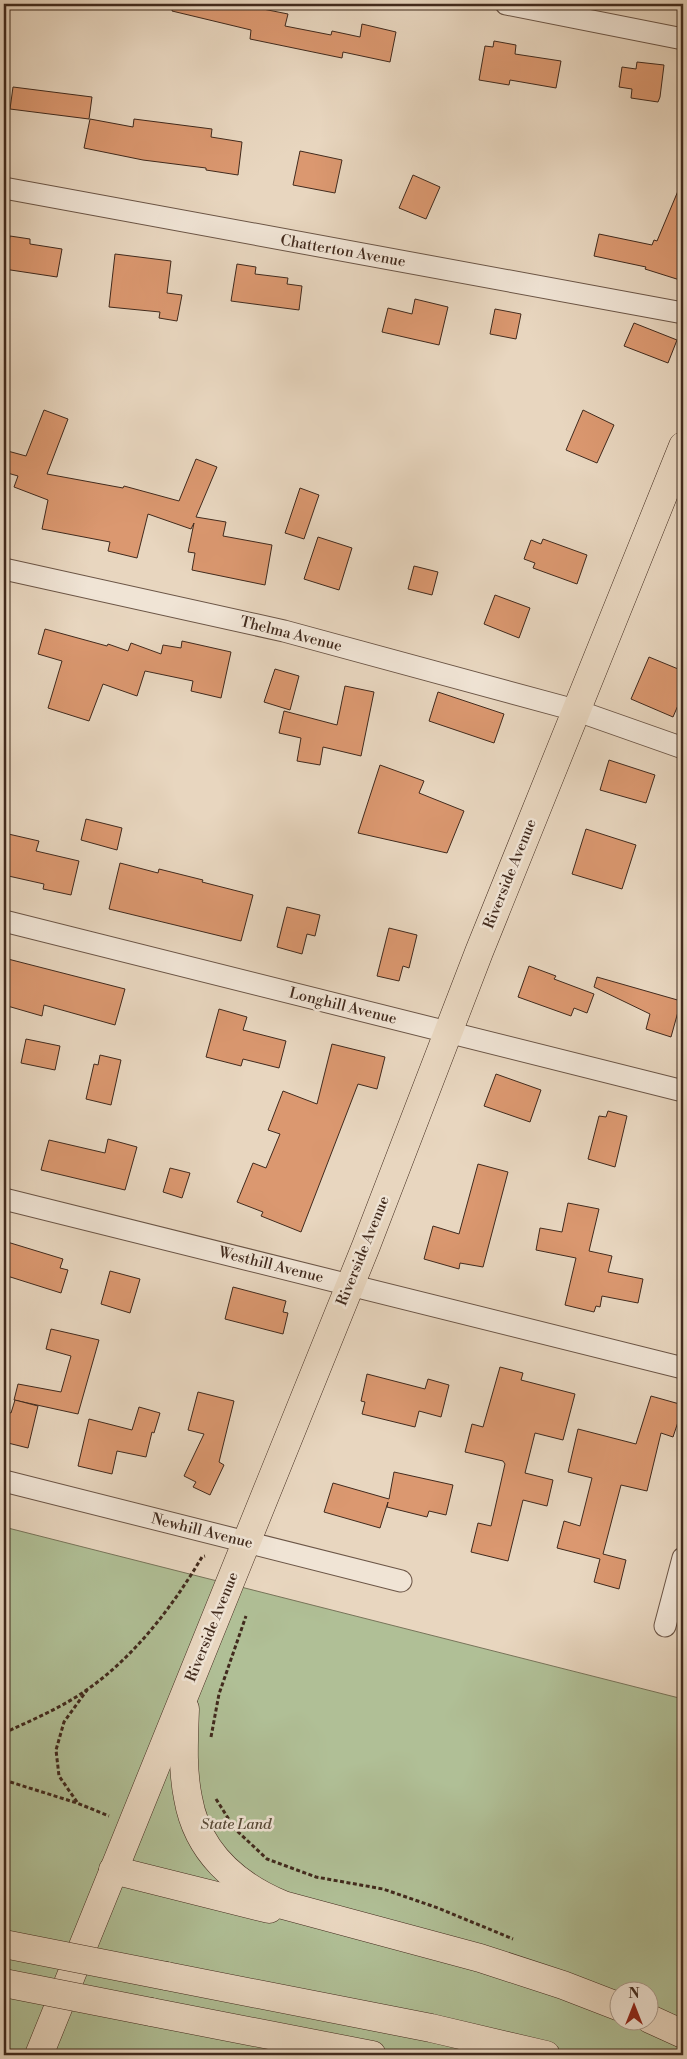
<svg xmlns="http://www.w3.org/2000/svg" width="687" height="2059" viewBox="0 0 687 2059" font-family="'Libre Bodoni',serif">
	<rect width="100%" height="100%" fill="#e8d6bf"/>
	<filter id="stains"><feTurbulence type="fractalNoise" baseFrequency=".004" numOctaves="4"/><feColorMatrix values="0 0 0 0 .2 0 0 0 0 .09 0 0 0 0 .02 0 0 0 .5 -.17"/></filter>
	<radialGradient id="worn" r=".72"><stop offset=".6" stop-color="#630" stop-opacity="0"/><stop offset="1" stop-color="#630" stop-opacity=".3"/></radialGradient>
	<path fill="#b0bf96" stroke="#78745a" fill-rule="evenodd" d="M4,1527L683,1699V2055H4ZM620,1992H650V2022H620Z"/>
	<g fill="#db9870" stroke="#412a1d">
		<path d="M173,4H238L288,14L285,26L331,35L332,31L360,37L362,24L396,32L390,62L343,52L342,58L250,39L251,30L172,11Z"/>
		<path d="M494,41L516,45L515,54L561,61L556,88L510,80L509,85L479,80L485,46L493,47Z"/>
		<path d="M637,62L664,65L660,97L658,102L631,98L632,89L619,87L622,67L636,69Z"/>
		<path d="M13,87L92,97L89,119L10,109Z"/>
		<path d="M90,119L133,127L134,119L212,129L211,137L242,142L238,175L206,170V168L143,160L84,148Z"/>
		<path d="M300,151L342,160L335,193L293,185Z"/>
		<path d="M413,175L440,187L426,219L399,208Z"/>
		<path d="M683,179V281L645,269L646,267L594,256L599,234L652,245L654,240L657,241Z"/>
		<path d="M10,236L30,239V244L62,249L57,277L4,269Z"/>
		<path d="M115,254L171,261L167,293L182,295L177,321L159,318L160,312L109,307Z"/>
		<path d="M237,264L256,267L255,274L288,278L287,284L302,286L299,310L231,301Z"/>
		<path d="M415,299L448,307L439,345L382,332L388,308L412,314Z"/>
		<path d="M495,309L521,314L516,339L490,334Z"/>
		<path d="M634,323L677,340L668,363L624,346Z"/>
		<path d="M44,410L68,419L47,474L123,488L124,486L179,501L196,459L217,467L196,517L226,522L223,536L272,545L265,585L192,570L195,553L188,552L194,523L191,529L148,514L137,558L108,551L110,542L42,529L48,500L14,487L18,476L4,472V450L26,456Z"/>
		<path d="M583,410L614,425L597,463L566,450Z"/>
		<path d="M300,488L319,495L304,539L285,533Z"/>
		<path d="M318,537L352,548L339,590L304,579Z"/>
		<path d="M543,539L587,555L577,584L533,568L535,563L524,559L531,540L541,544Z"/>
		<path d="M414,566L438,572L432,595L408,589Z"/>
		<path d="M495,595L530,608L519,638L484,624Z"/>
		<path d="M45,629L107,646L108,644L128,651L131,643L161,654L163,645L181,648L182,641L231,652L221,698L191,691L193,681L145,671L137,696L103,684L89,721L48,708L62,661L38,654Z"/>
		<path d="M649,657L683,671V705L679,703L673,717L631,699Z"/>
		<path d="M275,669L299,676L290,710L264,702Z"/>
		<path d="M345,686L374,692L361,756L323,747L320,765L297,761L301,738L279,733L284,711L337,725Z"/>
		<path d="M438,692L504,714L494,743L429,721Z"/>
		<path d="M609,760L655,775L646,803L600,790Z"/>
		<path d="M380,765L424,781L419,793L464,811L447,853L358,833Z"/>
		<path d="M86,819L122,828L117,850L81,840Z"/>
		<path d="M586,829L636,845L622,889L572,874Z"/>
		<path d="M4,833L39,841L36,851L79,861L71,895L43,889L44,884L4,875Z"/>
		<path d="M120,863L158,873L159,869L203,880L202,882L253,895L241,941L109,909Z"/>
		<path d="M287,907L320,915L315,936L307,934L302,954L277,947Z"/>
		<path d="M389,928L417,935L409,968L403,966L399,981L377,976Z"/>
		<path d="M4,958L125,989L115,1025L44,1005L42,1016L4,1005Z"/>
		<path d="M529,966L556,976L554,979L594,994L587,1013L574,1008L571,1016L518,997Z"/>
		<path d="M597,977L681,1001L671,1037L646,1029L650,1014L594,987Z"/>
		<path d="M219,1009L247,1017L243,1030L286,1041L279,1068L243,1059L241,1066L206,1057Z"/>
		<path d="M26,1039L60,1046L55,1070L21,1063Z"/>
		<path d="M332,1044L385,1057L377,1089L358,1084L301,1232L261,1216L263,1212L237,1202L253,1163L266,1168L280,1134L268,1130L283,1091L317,1104Z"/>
		<path d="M100,1055L121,1060L111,1105L86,1099L94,1064L98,1065Z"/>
		<path d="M496,1074L541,1090L530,1122L484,1106Z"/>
		<path d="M608,1111L627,1116L615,1167L588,1159L599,1116L606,1117Z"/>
		<path d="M108,1139L137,1147L125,1190L41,1170L49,1140L105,1153Z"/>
		<path d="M478,1164L508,1172L483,1267L460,1263L459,1269L424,1259L433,1226L459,1234Z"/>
		<path d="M170,1168L190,1173L182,1198L163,1192Z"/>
		<path d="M568,1203L599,1209L589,1251L612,1256L608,1272L643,1279L638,1303L602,1296L600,1307L596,1306L594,1312L565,1305L576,1258L536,1250L540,1228L562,1232Z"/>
		<path d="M4,1241L63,1259L60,1268L68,1270L61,1293L4,1275Z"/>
		<path d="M110,1271L140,1279L130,1313L101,1304Z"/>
		<path d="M233,1287L286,1301L283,1312L288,1313L283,1334L225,1319Z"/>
		<path d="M51,1329L99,1340L78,1414L14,1400L18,1384L61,1392L71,1356L46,1349Z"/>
		<path d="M500,1367L523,1373L521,1380L575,1394L563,1440L535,1433L525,1473L553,1480L547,1506L523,1500L508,1561L471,1552L478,1523L491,1526L505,1464L503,1461L465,1452L472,1424L483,1427Z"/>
		<path d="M367,1374L425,1389L428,1379L449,1385L441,1417L419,1411L415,1427L362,1414L365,1402L361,1401Z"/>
		<path d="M198,1392L234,1401L219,1462L224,1465L210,1495L193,1487L196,1482L184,1476L204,1434L188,1430Z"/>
		<path d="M651,1396L683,1405V1424L678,1422L673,1437L661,1433L647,1491L621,1485L603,1554L626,1560L619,1589L594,1582L600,1559L557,1548L564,1521L580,1526L592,1478L568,1472L578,1429L636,1444Z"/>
		<path d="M15,1400L38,1406L28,1448L4,1442V1411L11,1413Z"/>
		<path d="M139,1407L160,1413L154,1433L152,1432L146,1457L117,1451L112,1474L78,1466L89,1419L132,1430Z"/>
		<path d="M394,1472L453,1485L446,1515L429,1511L427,1517L387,1507L388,1502L380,1528L324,1512L333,1483L389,1499Z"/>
	</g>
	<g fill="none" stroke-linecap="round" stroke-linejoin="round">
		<g stroke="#6b5546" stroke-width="23">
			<g id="minor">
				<path d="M506,4L683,39"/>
				<path d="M4,188L683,313"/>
				<path d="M4,569L284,631L575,710L683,748"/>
				<path d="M4,921L683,1091"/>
				<path d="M4,1199L683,1368"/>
				<path d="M4,1481L401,1581"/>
				<path d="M665,1626L683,1558"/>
			</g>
		</g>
		<g stroke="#412a1d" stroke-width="29">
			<g id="primary">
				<path d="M185,1709C184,1738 182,1769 188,1798C197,1851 235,1885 283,1905L480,1958L563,1985L620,2007"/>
				<path d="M113,1870L269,1909"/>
				<path d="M166,1976L431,2028L546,2055"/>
				<path d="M151,2012L372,2055"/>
				<path d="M650,2019L683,2034"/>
				<path d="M39,2055L366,1246L479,952L683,446"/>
			</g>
		</g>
		<g stroke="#412a1d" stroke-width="3" stroke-dasharray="4 2.5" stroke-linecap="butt">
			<path d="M4,1733C32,1720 63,1707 88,1689C135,1656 173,1606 202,1557L205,1556"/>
			<path d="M211,1737L219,1694L246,1616"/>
			<path d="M4,1780L77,1803L109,1816"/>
			<path d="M216,1799L235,1829L267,1859L316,1877L383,1889L438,1908L513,1939"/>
			<path d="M77,1802L59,1776L56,1750L64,1722L87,1690"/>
			<path d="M637,1988L646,1992"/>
		</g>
		<use href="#minor" stroke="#f0e4d5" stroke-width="21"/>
		<use href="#primary" stroke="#e8d6bf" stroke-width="28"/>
		<g stroke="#412a1d" stroke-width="29" stroke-linecap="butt">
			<g id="primary-bridge">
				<path d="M4,1944L166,1976"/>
				<path d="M4,1983L151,2012"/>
			</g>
		</g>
		<use href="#primary-bridge" stroke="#e8d6bf" stroke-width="28"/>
	</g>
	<g text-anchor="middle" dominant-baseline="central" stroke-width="5" stroke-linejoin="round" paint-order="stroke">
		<g font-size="15" fill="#412a1d" stroke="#f0e4d5">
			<text transform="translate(343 251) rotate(10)">Chatterton Avenue</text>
			<text transform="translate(291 634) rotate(14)">Thelma Avenue</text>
			<text transform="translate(510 874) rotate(-68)">Riverside Avenue</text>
			<text transform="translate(343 1006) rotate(14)">Longhill Avenue</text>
			<text transform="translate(363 1251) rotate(-68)">Riverside Avenue</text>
			<text transform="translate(271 1265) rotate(14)">Westhill Avenue</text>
			<text transform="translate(202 1531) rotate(14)">Newhill Avenue</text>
			<text transform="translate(212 1627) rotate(-68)">Riverside Avenue</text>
		</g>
		<g font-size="15" font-style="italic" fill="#574835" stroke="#f0e4d5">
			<text x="236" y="1824">State Land</text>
		</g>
	</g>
	<rect width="687" height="2059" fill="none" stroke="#e8d6bf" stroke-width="20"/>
	<rect x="5" y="5" width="677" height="2049" fill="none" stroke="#412a1d" stroke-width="2.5"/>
	<rect x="10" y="10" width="667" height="2039" fill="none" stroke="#412a1d"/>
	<g transform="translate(634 2006)"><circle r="24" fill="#f0e4d5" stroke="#aa9a8b"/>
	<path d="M0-4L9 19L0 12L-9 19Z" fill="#8f2418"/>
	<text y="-8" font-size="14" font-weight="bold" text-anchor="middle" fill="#412a1d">N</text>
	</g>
	<rect width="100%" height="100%" filter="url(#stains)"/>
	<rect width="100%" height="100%" fill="url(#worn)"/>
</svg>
